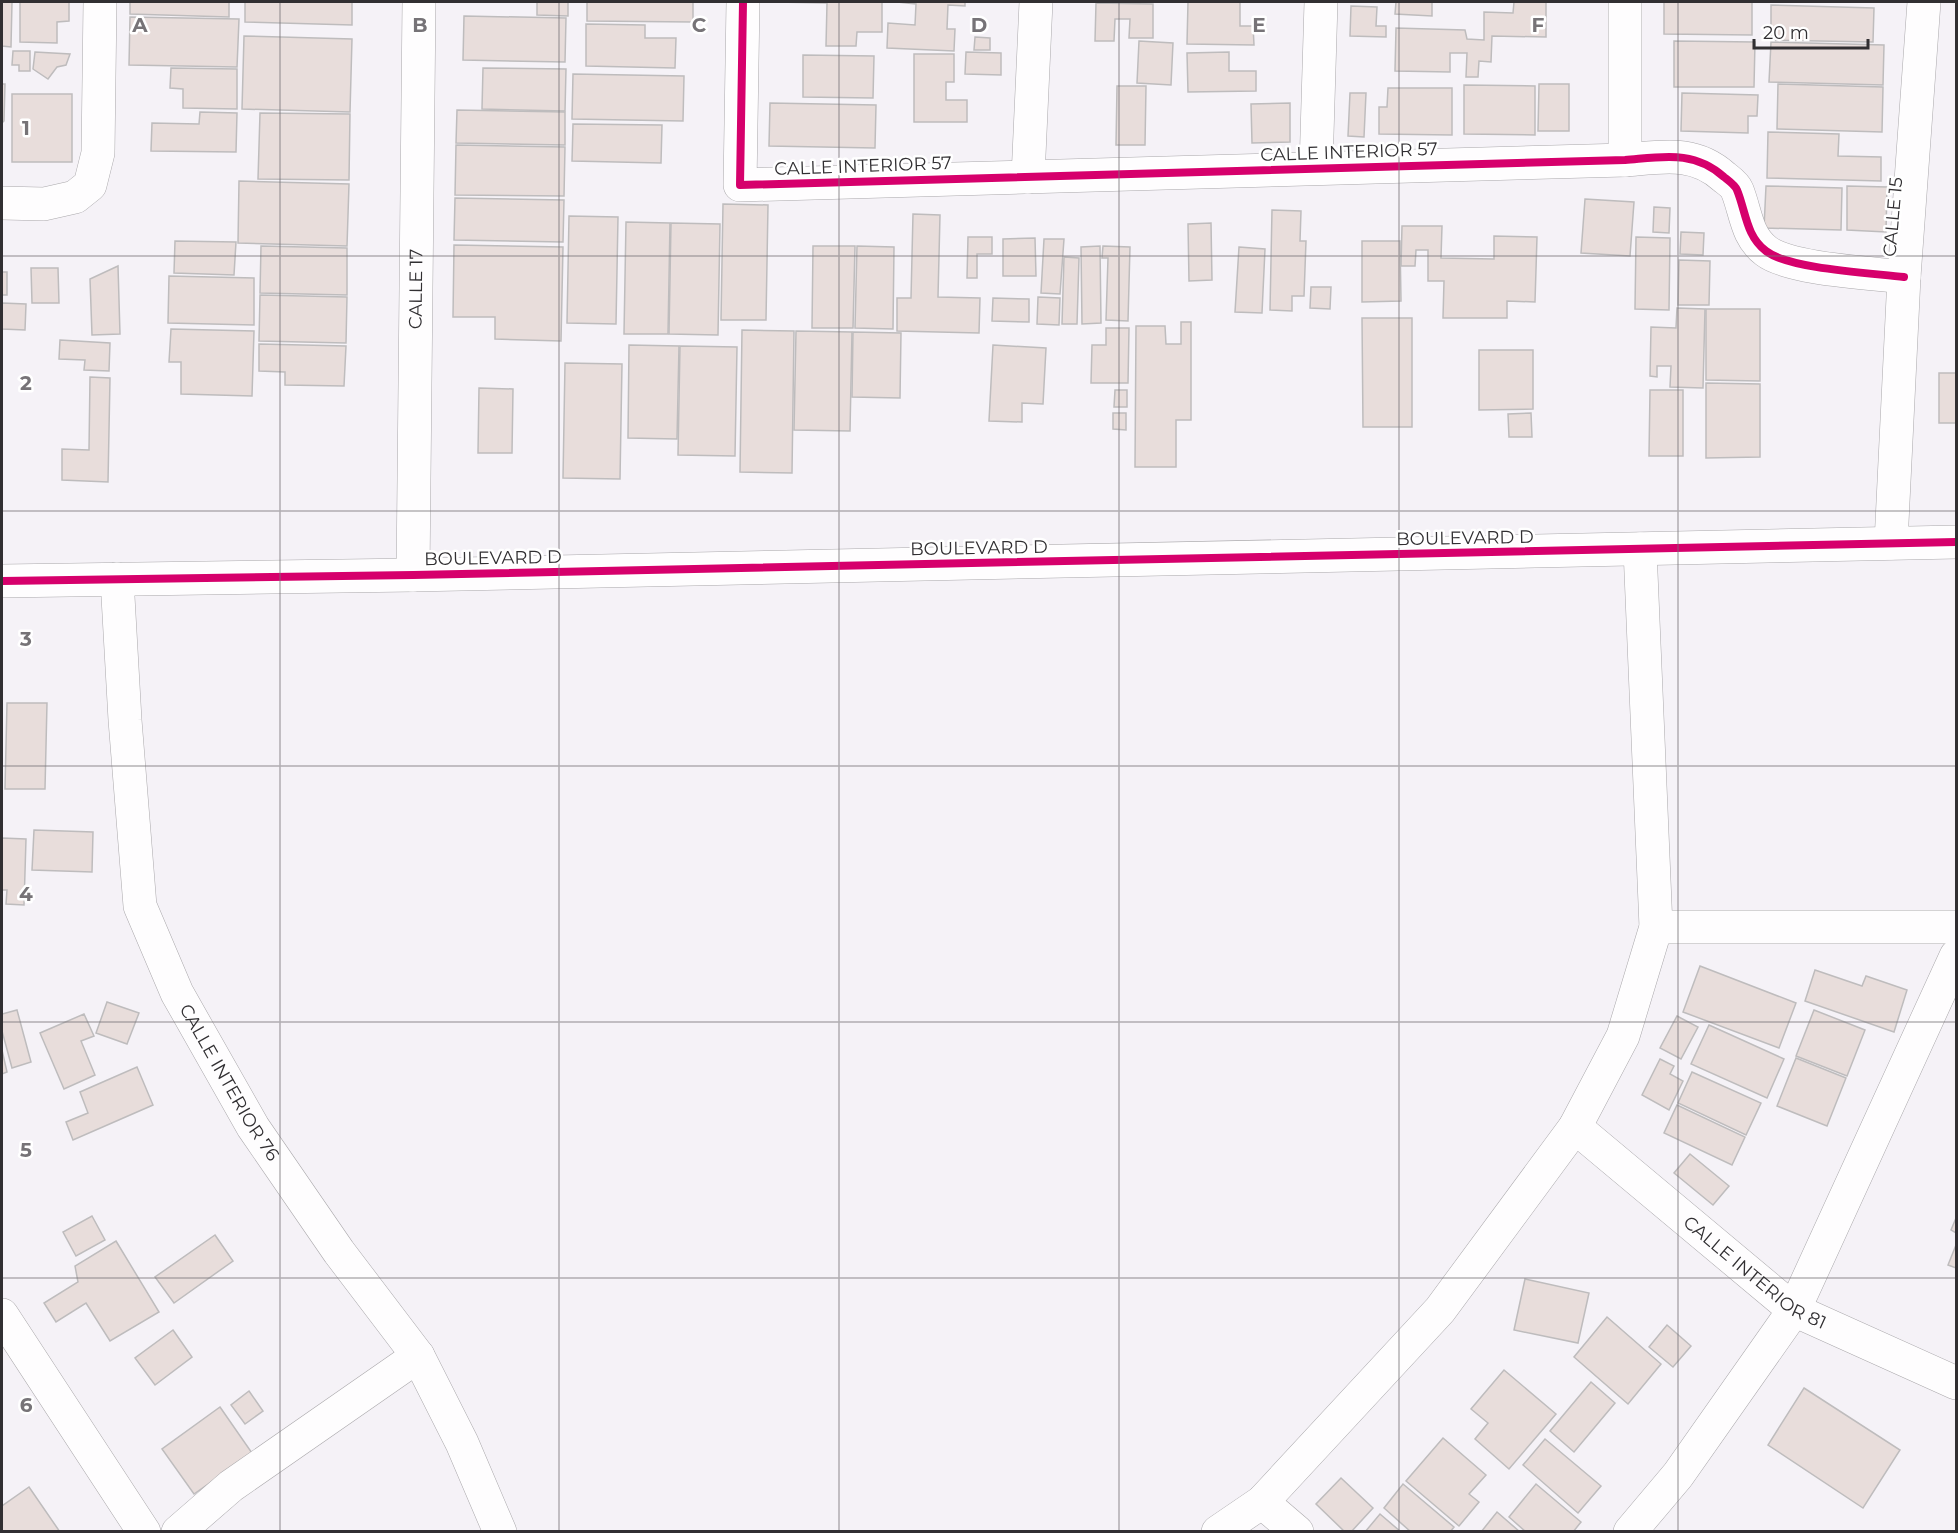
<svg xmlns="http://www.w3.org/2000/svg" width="1958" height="1533" viewBox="0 0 1958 1533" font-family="Montserrat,sans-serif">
	<rect width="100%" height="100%" fill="#f5f2f7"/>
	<g fill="#e8dddb" stroke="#bebcbd" stroke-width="1.5">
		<path d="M2,2H12L11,47L2,46Z"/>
		<path d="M20,2H69V21L57,22V43L20,42Z"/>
		<path d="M130,2H229V17L130,14Z"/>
		<path d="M245,2H352V25L245,22Z"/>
		<path d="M537,2H568V16L537,15Z"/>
		<path d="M587,2H693V22L587,21Z"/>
		<path d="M775,2H882V32H857L856,46H826L827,3Z"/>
		<path d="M897,2H965V6L948,5L947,29H955L954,51L887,48L888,23L915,25L916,4Z"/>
		<path d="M1188,2H1240V26H1253L1254,45L1187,44Z"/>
		<path d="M1396,2H1432V16L1395,14Z"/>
		<path d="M1514,2H1546V37L1492,36L1491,62L1479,61L1478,77H1466L1467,53H1450V72L1395,71L1396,28L1465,30L1467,39L1484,40V12L1513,13Z"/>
		<path d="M1664,2H1752V35L1664,34Z"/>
		<path d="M1096,3L1153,4V38H1129L1130,19H1115L1114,41H1095Z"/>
		<path d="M1771,5L1874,8L1873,42L1771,40Z"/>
		<path d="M1351,6L1377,7L1376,26H1386V37L1350,36Z"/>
		<path d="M464,16L566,18L565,62L463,60Z"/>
		<path d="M130,17L239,19L237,67L129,65Z"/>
		<path d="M586,24L645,25V38H676L675,68L586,66Z"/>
		<path d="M244,36L352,39L350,112L242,109Z"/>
		<path d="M975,37L990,38V50H974Z"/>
		<path d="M1139,41L1173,43L1171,85L1137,83Z"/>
		<path d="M1674,41L1755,42L1754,87H1674Z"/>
		<path d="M1771,42L1884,45L1883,85L1769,82Z"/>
		<path d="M13,51H30V71H19V65H12Z"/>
		<path d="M35,52L70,54L66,65L57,67L48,79L33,69Z"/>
		<path d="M966,52L1001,53V75L965,74Z"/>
		<path d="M1229,52V71H1256V91L1188,92L1187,53Z"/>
		<path d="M914,54H954V82H946V100H967V122H914Z"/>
		<path d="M803,55L874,56L873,98L803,97Z"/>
		<path d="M171,68L237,69V109L183,108V89L170,88Z"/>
		<path d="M483,68L566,69L565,111L482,109Z"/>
		<path d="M573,74L684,76L683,121L572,119Z"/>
		<path d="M2,84H5L4,121L2,123Z"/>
		<path d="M1539,84H1569V131H1538Z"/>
		<path d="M1778,84L1883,87L1882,132L1777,129Z"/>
		<path d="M1464,85L1535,86V135L1464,134Z"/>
		<path d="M1117,86H1146L1145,145H1116Z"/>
		<path d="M1388,88H1452V135L1379,134V107H1387Z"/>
		<path d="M1350,93H1366L1364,137L1348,136Z"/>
		<path d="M1682,93L1758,95L1757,116H1748V133L1681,131Z"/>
		<rect x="12" y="94" width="60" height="68"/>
		<path d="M770,103L876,105L875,148L769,146Z"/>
		<path d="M1290,103V142L1252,143L1251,104Z"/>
		<path d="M457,110L565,112V145L456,143Z"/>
		<path d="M200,112L237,113L236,152L151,151L152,123L199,124Z"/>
		<path d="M260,113L350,114L349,180L258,179Z"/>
		<path d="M573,124L662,125L661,163L572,161Z"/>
		<path d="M1768,132L1839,134L1838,156L1881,157V181L1767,178Z"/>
		<path d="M456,145L565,147L564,196L455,195Z"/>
		<path d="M239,181L349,184L347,246L238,243Z"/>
		<path d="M1766,186L1842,188L1841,230L1764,228Z"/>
		<path d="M1847,186L1887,187L1886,232L1847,230Z"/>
		<path d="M455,198L564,200L563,242L454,240Z"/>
		<path d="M1585,199L1634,202L1630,256L1581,253Z"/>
		<path d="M723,204L768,205L766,320H721Z"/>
		<path d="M1654,207L1670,208L1669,233L1653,232Z"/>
		<path d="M1272,210L1301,211L1300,241H1306L1304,296H1292V311L1270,310Z"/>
		<path d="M913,214L940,215L938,297L980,298L979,333L897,331V298H911Z"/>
		<path d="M569,216L618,217L616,324L567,323Z"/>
		<path d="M626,222L670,223L668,334H624Z"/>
		<path d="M671,223L720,224L718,335L669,334Z"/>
		<path d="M1211,223L1212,280L1189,281L1188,224Z"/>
		<path d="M1402,226H1442L1441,258L1494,259V236L1537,237L1535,302L1507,301V318H1443L1444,281H1428V250H1416L1415,266H1401Z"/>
		<path d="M1681,232L1704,233L1703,255L1680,254Z"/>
		<path d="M968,237H992V254H977V278H967Z"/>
		<path d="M1636,237L1670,238L1669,310L1635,309Z"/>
		<path d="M1035,238L1036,276H1003V239Z"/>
		<path d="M1044,239H1064L1060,294L1041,293Z"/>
		<path d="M175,241L236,242L234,275L174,273Z"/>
		<path d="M1362,241H1400L1401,301L1362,302Z"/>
		<path d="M454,245L563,247L561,341L495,339V317H453Z"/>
		<path d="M261,246L347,248V295L260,293Z"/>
		<path d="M813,246H855L853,328H812Z"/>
		<path d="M857,246L894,247L893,329L855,328Z"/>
		<path d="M1100,246L1101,323L1082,324L1081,247Z"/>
		<path d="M1103,246L1130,247L1128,321L1106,320L1108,258H1102Z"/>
		<path d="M1239,247L1265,249L1262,313L1235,312Z"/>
		<path d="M1064,257L1079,258L1077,324H1062Z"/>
		<path d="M1679,260L1710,261L1709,305H1678Z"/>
		<path d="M118,266L120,334L92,335L90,279Z"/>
		<path d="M31,268H58L59,303H32Z"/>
		<rect x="2" y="272" width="5" height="23"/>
		<path d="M169,276L254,278V325L168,323Z"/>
		<path d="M1311,287H1331L1330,309L1310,308Z"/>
		<path d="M260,295L347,297L346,343L259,341Z"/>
		<path d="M1038,297L1060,298L1059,325L1037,324Z"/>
		<path d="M993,298L1029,299V322L992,321Z"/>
		<path d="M2,303L26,304L25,330L2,329Z"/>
		<path d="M1677,308L1705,309L1703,388L1670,387L1671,366H1657V377L1650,376L1651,327L1676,328Z"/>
		<path d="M1706,309H1760V381L1706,380Z"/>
		<path d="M1362,318H1412V427H1363Z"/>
		<path d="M1181,322H1191V420H1176V467H1135L1136,326H1165L1166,344H1181Z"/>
		<path d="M1106,328H1129L1128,383H1091L1092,345H1106Z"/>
		<path d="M171,329L254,331L252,396L181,394V362H169Z"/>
		<path d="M742,330L794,331L792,473L740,472Z"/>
		<path d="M796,331L852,332L850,431L794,430Z"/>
		<path d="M853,332L901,333L900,398L852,397Z"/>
		<path d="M60,340L110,343L109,371L84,370L85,360L59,359Z"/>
		<path d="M259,344L346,346L344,386L285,385V372L259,371Z"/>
		<path d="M629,345L679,346L677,439L628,438Z"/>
		<path d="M993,345L1046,348L1043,404L1022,403V422L989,421Z"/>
		<path d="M680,346L737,347L735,456L678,455Z"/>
		<path d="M1479,350H1533V409L1479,410Z"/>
		<path d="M565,363L622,364L620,479L563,478Z"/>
		<rect x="1939" y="373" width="17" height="50"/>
		<path d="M90,377L110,378L108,482L62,480V449L89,450Z"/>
		<path d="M1706,383L1760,384V457L1706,458Z"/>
		<path d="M479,388L513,389L512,453H478Z"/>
		<path d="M1115,390H1127V407H1114Z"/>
		<path d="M1650,390H1683V456H1649Z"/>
		<path d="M1113,413H1126V430L1113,429Z"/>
		<path d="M1531,413L1532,437H1509L1508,414Z"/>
		<path d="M7,703H47L45,789H5Z"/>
		<path d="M34,830L93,832L92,872L32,870Z"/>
		<path d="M2,838L26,839L24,905L6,904L7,890H2Z"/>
		<path d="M1700,966L1796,1003L1779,1048L1683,1012Z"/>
		<path d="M1815,970L1862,986L1866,976L1907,990L1894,1032L1805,1001Z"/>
		<path d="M107,1002L139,1013L127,1044L96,1033Z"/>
		<path d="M17,1010L31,1062L12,1068L2,1031V1014Z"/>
		<path d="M1814,1010L1865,1030L1847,1076L1796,1056Z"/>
		<path d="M84,1014L94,1036L81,1041L95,1075L64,1089L40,1033Z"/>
		<path d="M1677,1016L1698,1027L1681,1059L1660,1048Z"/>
		<path d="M1709,1025L1784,1059L1767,1098L1691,1064Z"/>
		<path d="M2,1050L7,1072L2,1074Z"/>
		<path d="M1796,1058L1846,1078L1827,1126L1777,1106Z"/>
		<path d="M1660,1059L1674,1066L1670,1074L1683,1081L1669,1110L1642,1095Z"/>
		<path d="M137,1067L153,1105L73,1140L66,1122L88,1113L80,1092Z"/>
		<path d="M1692,1072L1761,1103L1746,1135L1678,1103Z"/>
		<path d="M1677,1105L1745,1137L1732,1165L1664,1133Z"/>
		<path d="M1690,1154L1729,1186L1713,1205L1674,1173Z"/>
		<path d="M92,1216L105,1240L76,1256L63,1232Z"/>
		<path d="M1956,1218V1233L1951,1230Z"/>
		<path d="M215,1235L233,1261L174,1303L155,1277Z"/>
		<path d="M116,1241L159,1312L110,1341L86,1303L56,1322L44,1303L78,1282L75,1266Z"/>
		<path d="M1956,1245V1268L1948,1265Z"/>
		<path d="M1525,1279L1589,1293L1578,1343L1514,1330Z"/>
		<path d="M1607,1317L1661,1364L1628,1404L1574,1357Z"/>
		<path d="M1667,1325L1691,1346L1673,1367L1649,1347Z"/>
		<path d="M173,1330L192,1357L155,1385L135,1358Z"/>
		<path d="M1504,1370L1556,1414L1509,1469L1475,1439L1488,1423L1471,1409Z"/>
		<path d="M1591,1382L1615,1403L1574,1452L1550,1431Z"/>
		<path d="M1804,1388L1900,1450L1863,1508L1768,1445Z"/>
		<path d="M249,1391L263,1411L245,1424L231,1405Z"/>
		<path d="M220,1407L252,1453L194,1494L162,1449Z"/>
		<path d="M1443,1438L1486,1475L1469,1494L1479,1502L1459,1526L1406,1481Z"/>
		<path d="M1545,1439L1601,1486L1578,1513L1523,1465Z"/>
		<path d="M1341,1478L1373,1508L1351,1532H1345L1316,1504Z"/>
		<path d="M1403,1484L1454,1527L1450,1532H1411L1384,1508Z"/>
		<path d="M1536,1484L1581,1522L1573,1532H1526L1509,1517Z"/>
		<path d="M29,1487L60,1532H2V1506Z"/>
		<path d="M1497,1512L1520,1532H1481Z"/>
		<path d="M1380,1514L1401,1532H1365Z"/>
	</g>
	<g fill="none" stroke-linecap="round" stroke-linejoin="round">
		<g stroke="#aaa8ab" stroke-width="34">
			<g id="minor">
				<path d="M743,2L740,185L1625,160C1663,157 1694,150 1724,177C1729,181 1735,185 1737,190C1746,212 1746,236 1766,251C1789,269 1871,273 1904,277"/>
				<path d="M1625,2V160"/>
				<path d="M1316,168L1321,2"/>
				<path d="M1028,177L1036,2"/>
				<path d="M2,203L44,204L75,197L90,185L98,153L100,2"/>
				<path d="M1891,543L1904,277L1924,2"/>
				<path id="s1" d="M413,575L419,2"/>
				<path id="s2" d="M117,579L125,720L140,906L177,993L253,1127L339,1252L418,1356L462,1443L500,1532"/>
				<path d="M2,581L413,575L1956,542"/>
				<path d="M1656,927H1956"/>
				<path id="s3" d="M1575,1127L1794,1310L1956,1383"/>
				<path d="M2,1315L144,1532"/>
				<path d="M1262,1502L1297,1532"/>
				<path d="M178,1532L231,1486L418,1356"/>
				<path d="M1218,1532L1262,1502L1440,1310L1575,1127L1623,1036L1656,927L1640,549"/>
				<path d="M1630,1532L1678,1475L1794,1310L1956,956"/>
			</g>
		</g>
		<use href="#minor" stroke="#fefdfe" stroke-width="33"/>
		<g stroke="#fff" stroke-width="11">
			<g id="cycleway">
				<path d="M743,2L740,185L1625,160C1663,157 1694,150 1724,177C1729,181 1735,185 1737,190C1746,212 1746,236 1766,251C1789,269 1871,273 1904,277"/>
				<path d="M2,581L413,575L1956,542"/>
			</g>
		</g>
		<use href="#cycleway" stroke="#d6006c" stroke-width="8"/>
	</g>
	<path fill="none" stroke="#767377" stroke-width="1.5" stroke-opacity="0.55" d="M280,2V1532M559,2V1532M839,2V1532M1119,2V1532M1399,2V1532M1678,2V1532M2,256H1956M2,511H1956M2,766H1956M2,1022H1956M2,1278H1956"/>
	<g text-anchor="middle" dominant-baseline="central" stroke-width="5" stroke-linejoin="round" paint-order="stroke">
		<g font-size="18" fill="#312f32" stroke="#fff">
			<text transform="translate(1349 152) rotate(-2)">CALLE INTERIOR 57</text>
			<text transform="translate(863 166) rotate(-2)">CALLE INTERIOR 57</text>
			<text transform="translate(1893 217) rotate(-85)">CALLE 15</text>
			<text stroke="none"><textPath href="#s1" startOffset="286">CALLE 17</textPath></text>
			<text transform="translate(1465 538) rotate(-1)">BOULEVARD D</text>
			<text transform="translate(979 548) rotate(-1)">BOULEVARD D</text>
			<text transform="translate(493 558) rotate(-1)">BOULEVARD D</text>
			<text stroke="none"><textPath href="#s2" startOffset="526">CALLE INTERIOR 76</textPath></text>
			<text stroke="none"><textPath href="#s3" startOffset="232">CALLE INTERIOR 81</textPath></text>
		</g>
	</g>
	<g font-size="20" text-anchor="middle" font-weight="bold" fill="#767377" stroke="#fff" stroke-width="5" stroke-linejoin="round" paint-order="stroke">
		<text x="140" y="32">A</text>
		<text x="420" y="32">B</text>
		<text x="699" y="32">C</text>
		<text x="979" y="32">D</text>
		<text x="1259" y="32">E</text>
		<text x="1538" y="32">F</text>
		<text x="26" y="135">1</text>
		<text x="26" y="390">2</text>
		<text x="26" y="646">3</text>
		<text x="26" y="901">4</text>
		<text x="26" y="1157">5</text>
		<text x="26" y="1412">6</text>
	</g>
	<rect width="1958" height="1533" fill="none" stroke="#312f32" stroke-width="6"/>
	<path d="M1754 39v9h114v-9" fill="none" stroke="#312f32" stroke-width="3"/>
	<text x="1763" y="39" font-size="18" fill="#312f32" stroke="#ffffff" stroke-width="4.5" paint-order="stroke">20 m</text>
</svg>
